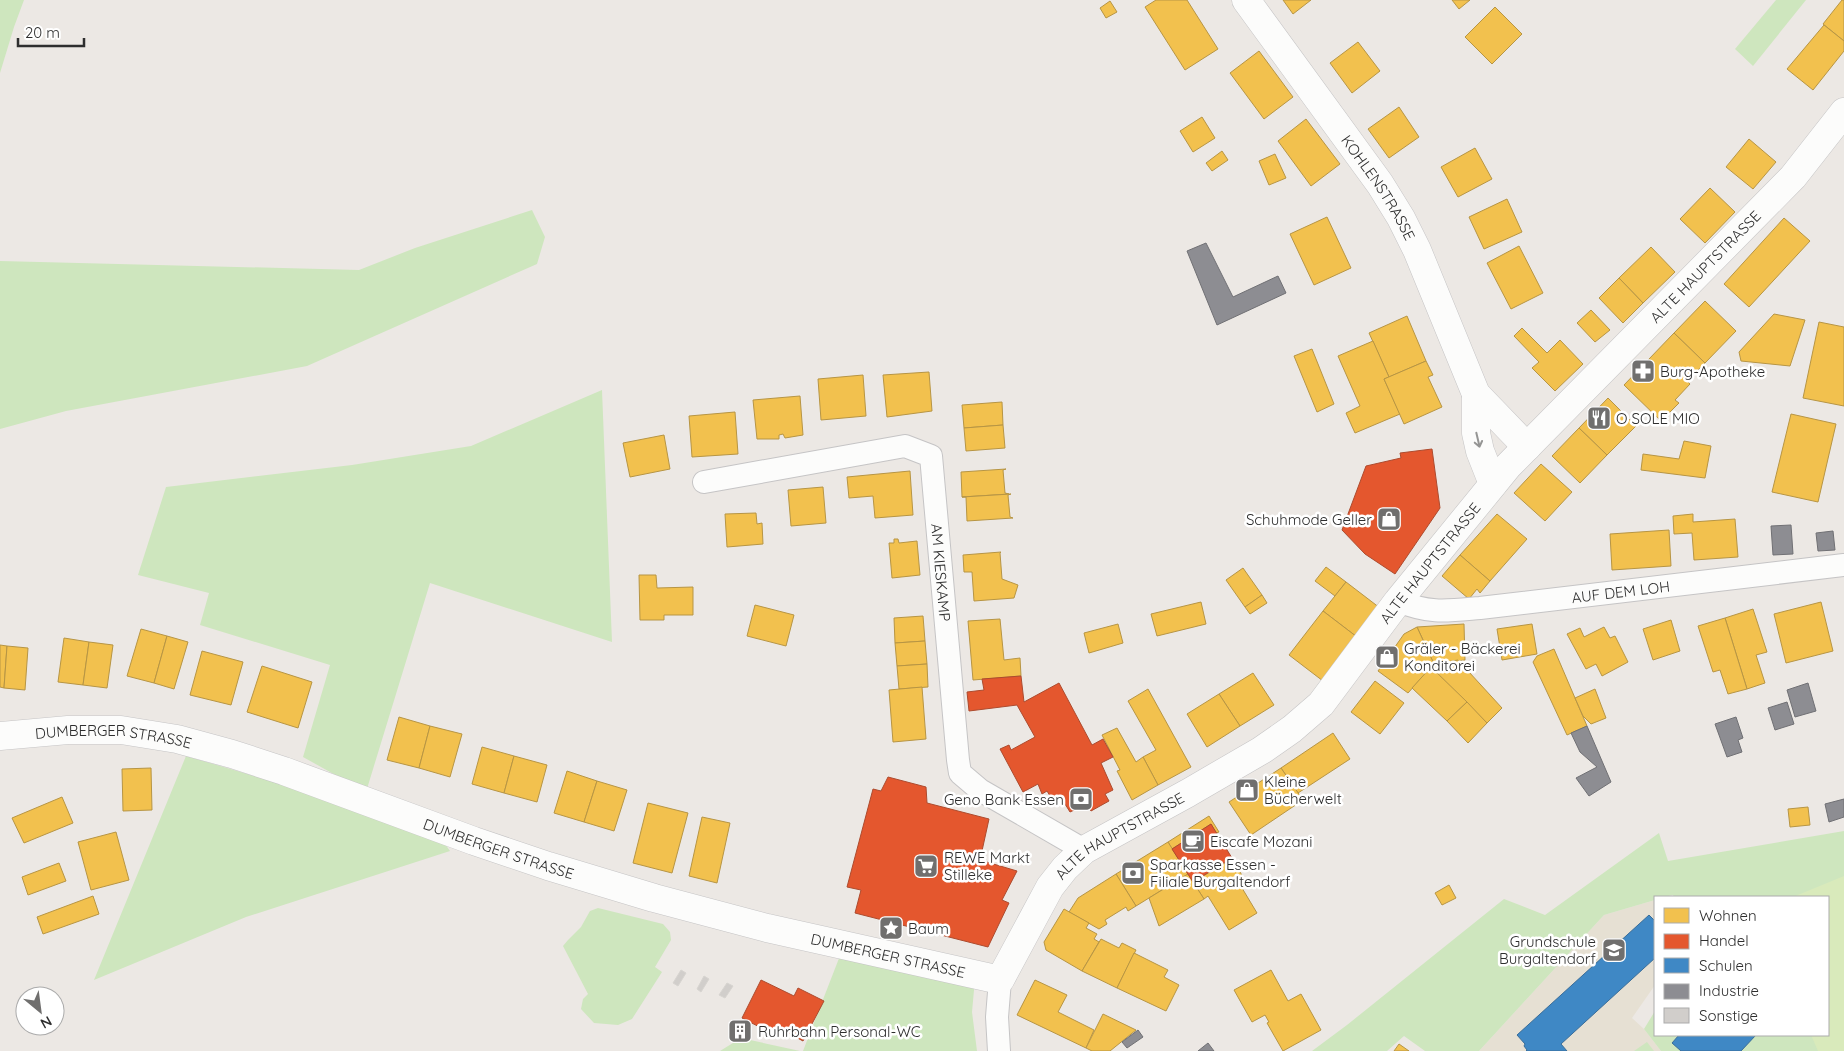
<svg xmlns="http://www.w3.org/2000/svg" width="1844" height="1051" viewBox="0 0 1844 1051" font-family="Quicksand,sans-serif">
	<rect width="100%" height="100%" fill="#ece8e4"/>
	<path fill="#e6e0d3" d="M1655,900V985L1632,1018L1644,1029L1661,1051H1479L1604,915Z"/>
	<g fill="#cee6be">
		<path d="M0,0H24L14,27L0,73Z"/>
		<path d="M1776,0H1806L1753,66L1735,49Z"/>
		<path d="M532,210L545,237L537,264L307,366L66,411L0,429V261L359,270L415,248Z"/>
		<path d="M602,390L612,642L430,583L366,792L303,757L330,665L200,625L209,593L138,575L166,487L352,465L471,446Z"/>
		<path d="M186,756L289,786L445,844L450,851L246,917L94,980Z"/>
		<path d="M1844,831V1051H1661L1644,1029L1655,1011V1035H1828V897H1674L1673,895L1664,897H1655V900L1604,915L1479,1051H1425L1404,1036L1387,1051H1312L1347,1025L1504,899L1545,915L1659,833L1668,861Z"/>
		<path d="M598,908L663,924L670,932L671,940L655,967L662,972L632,1019L618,1025L594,1023L581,1009L583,999L588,994L563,946L568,940L581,927L590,911Z"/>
		<path d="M843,948L975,979L972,1012L977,1051H803Z"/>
		<path d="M741,1038L800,1051H720Z"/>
		<path d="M1647,1042L1654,1051H1634Z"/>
	</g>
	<path fill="#d9eabb" d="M1844,876V1051H1818L1811,1035H1828V897H1793Z"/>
	<g fill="#f2c14e" stroke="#b79544">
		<path d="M1156,0H1187L1218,49L1185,70L1145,7Z"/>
		<path d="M1283,0H1311L1293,14Z"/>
		<path d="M1452,0H1470L1459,9Z"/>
		<path d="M1842,0H1844V41L1823,24Z"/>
		<path d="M1110,1L1117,12L1106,18L1100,8Z"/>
		<path d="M1495,7L1522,34L1492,64L1465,37Z"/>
		<path d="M1824,25L1844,41V51L1813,90L1787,69Z"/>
		<path d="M1358,42L1380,71L1352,93L1330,63Z"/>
		<path d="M1259,51L1293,97L1264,119L1230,73Z"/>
		<path d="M1399,107L1419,137L1389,158L1368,129Z"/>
		<path d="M1202,117L1215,138L1193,152L1180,131Z"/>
		<path d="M1306,119L1340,164L1311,186L1278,141Z"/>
		<path d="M1749,139L1776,162L1753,189L1726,167Z"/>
		<path d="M1475,148L1492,179L1458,197L1441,167Z"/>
		<path d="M1222,151L1228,160L1212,171L1206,163Z"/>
		<path d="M1275,154L1286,178L1269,185L1259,161Z"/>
		<path d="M1710,188L1735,212L1705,243L1680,219Z"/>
		<path d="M1507,199L1522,232L1484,249L1469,217Z"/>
		<path d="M1327,217L1351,268L1314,285L1290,234Z"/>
		<path d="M1784,218L1810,241L1749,307L1724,284Z"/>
		<path d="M1519,246L1543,293L1511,309L1487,263Z"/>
		<path d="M1651,247L1675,272L1643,303L1619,278Z"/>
		<path d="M1619,278L1643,303L1623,323L1599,298Z"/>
		<path d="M1705,301L1736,331L1705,363L1674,333Z"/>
		<path d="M1591,310L1610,330L1595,342L1577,323Z"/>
		<path d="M1774,314L1805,320L1790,366L1741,361L1739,352Z"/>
		<path d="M1407,316L1426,361L1389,377L1369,333Z"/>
		<path d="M1819,322L1844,327V406L1803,398Z"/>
		<path d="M1522,328L1547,353L1560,340L1583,364L1555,391L1532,368L1539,362L1514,336Z"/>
		<path d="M1674,333L1705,363L1687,381L1690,384L1675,400L1679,403L1661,421L1624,385Z"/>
		<path d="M1373,341L1389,377L1384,379L1400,414L1355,433L1346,413L1360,406L1338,356Z"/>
		<path d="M1312,349L1334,404L1317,412L1294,356Z"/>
		<path d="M1426,361L1433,375L1428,377L1442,407L1404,424L1384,379Z"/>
		<path d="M929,372L932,411L887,417L883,375Z"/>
		<path d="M863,375L866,416L821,420L818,379Z"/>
		<path d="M800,396L803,435L785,438L783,434L779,435V439H757L753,400Z"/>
		<path d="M1608,398L1636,426L1607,455L1579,428Z"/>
		<path d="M1002,402L1003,425L964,428L962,405Z"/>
		<path d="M735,412L738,454L692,457L689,416Z"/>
		<path d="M1791,414L1836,424L1818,502L1772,492Z"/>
		<path d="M1003,425L1005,448L966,451L964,428Z"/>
		<path d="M1579,428L1607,455L1580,483L1552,456Z"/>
		<path d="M664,435L670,469L630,477L623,443Z"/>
		<path d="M1684,441L1711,446L1705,478L1641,470L1643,454L1679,459Z"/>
		<path d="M1541,464L1572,492L1545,521L1514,493Z"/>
		<path d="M1006,469L1003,470L1005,493L1009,494L962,497L961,472Z"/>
		<path d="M910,471L913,515L875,518L873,496L849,498L847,477Z"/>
		<path d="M823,487L826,523L791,526L788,490Z"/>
		<path d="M1011,494L1008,495L1010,517L1013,518L967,521L966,497H962Z"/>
		<path d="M756,513L757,524L762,523L763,544L727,547L725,514Z"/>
		<path d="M1497,514L1527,539L1490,581L1460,555Z"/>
		<path d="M1693,514V522L1735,519L1738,557L1694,560L1692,533L1674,534L1673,516Z"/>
		<path d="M1669,530L1671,566L1612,570L1610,534Z"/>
		<path d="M894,539H898L899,543L917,541L920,575L892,578L889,543H894Z"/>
		<path d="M1001,552L1000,553L1002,579L1018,585L1014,598L974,601L972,572H964L963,555Z"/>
		<path d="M1460,555L1490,581L1480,593L1477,589L1469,599L1442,576Z"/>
		<path d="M1326,567L1346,582L1335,596L1315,581Z"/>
		<path d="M1243,568L1262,595L1245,607L1226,580Z"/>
		<path d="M639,575H656L657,588L693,587V615H664V620H640Z"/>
		<path d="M1346,582L1380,608L1357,637L1323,611Z"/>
		<path d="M1262,595L1267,603L1250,614L1245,607Z"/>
		<path d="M1201,602L1206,624L1157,636L1151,614Z"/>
		<path d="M1821,602L1833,651L1786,663L1774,614Z"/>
		<path d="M755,605L794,615L786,646L747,636Z"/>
		<path d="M1753,609L1767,652L1756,655L1765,683L1747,689L1725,618Z"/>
		<path d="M1323,611L1357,637L1323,681L1289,655Z"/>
		<path d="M923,616L925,641L895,643L894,618Z"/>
		<path d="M1725,618L1747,689L1728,694L1720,670L1713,672L1698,626Z"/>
		<path d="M1000,619L1004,660L1020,658L1021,676L973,680L968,621Z"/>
		<path d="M1671,620L1680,651L1653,660L1643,629Z"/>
		<path d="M1118,624L1123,643L1089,653L1084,633Z"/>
		<path d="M1464,624L1465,660L1434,664L1417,627Z"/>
		<path d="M1532,624L1537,654L1502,660L1497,629Z"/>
		<path d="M1417,627L1434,664L1408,693L1378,671L1404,634Z"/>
		<path d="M1604,627L1610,638L1615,636L1628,662L1602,676L1596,664L1586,669L1567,634L1580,628L1584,637Z"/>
		<path d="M141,629L167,636L154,683L127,676Z"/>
		<path d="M167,636L188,642L174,689L154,683Z"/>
		<path d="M64,638L89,642L83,685L58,682Z"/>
		<path d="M925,641L927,664L897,666L895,643Z"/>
		<path d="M89,642L113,645L107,688L83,685Z"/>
		<path d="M0,645L7,646L4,688L0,687Z"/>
		<path d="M7,646L28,648L25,690L4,688Z"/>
		<path d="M1554,649L1587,726L1567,735L1533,662L1537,656Z"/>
		<path d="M202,651L243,662L231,705L190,695Z"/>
		<path d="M1458,660L1502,708L1487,723L1431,667L1434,664Z"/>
		<path d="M927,664L928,687L899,689L897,666Z"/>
		<path d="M262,666L312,682L298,728L247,712Z"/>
		<path d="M1431,667L1467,702L1447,721L1412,688Z"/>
		<path d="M1253,673L1274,705L1240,726L1219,694Z"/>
		<path d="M1375,681L1404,703L1380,734L1351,712Z"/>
		<path d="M922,687L926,739L893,742L889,690Z"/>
		<path d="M1148,689L1191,767L1158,785L1143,757L1156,750L1128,701Z"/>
		<path d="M1595,689L1606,718L1591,724L1583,716L1575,698Z"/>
		<path d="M1219,694L1240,726L1207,747L1187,714Z"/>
		<path d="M1467,702L1487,723L1468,743L1447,721Z"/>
		<path d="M399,717L430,726L419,768L387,760Z"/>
		<path d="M430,726L462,734L450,777L419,768Z"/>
		<path d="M1117,728L1136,762L1143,757L1158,785L1132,800L1117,771L1120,770L1102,735Z"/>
		<path d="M1333,733L1350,759L1298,793L1281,768Z"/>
		<path d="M482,747L514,756L504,793L472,784Z"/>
		<path d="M514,756L547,765L537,802L504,793Z"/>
		<path d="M151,768L152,810L123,811L122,769Z"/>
		<path d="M1281,768L1303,800L1251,835L1229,802Z"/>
		<path d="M567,771L597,781L584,822L554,813Z"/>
		<path d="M597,781L627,790L614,831L584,822Z"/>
		<path d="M62,797L73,823L24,843L12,818Z"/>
		<path d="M648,803L688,813L672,873L633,863Z"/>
		<path d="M1808,807L1810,825L1790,827L1788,809Z"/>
		<path d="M1209,816L1219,832L1216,833L1211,824L1172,849L1168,842Z"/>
		<path d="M702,817L730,823L717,883L689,876Z"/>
		<path d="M116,832L129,880L91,890L78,842Z"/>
		<path d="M1168,842L1188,874L1136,906L1116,874Z"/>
		<path d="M1232,859L1248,885L1242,888L1257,913L1229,930L1208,896L1204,899L1193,882Z"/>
		<path d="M59,863L66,881L28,895L22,877Z"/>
		<path d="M1116,874L1136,906L1128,911L1126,907L1105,920L1107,924L1099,929L1069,912L1078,898Z"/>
		<path d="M1188,874L1204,899L1159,926L1149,898Z"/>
		<path d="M1449,885L1456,898L1442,905L1435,893Z"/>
		<path d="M93,896L99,914L43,934L37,917Z"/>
		<path d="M1064,909L1089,923L1086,928L1097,934L1094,939L1099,942L1082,971L1046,950L1044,942Z"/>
		<path d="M1101,939L1119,948L1122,943L1136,950L1117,988L1082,971Z"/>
		<path d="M1134,953L1168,970L1164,977L1179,985L1166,1011L1117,988Z"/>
		<path d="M1271,970L1288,1001L1301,994L1321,1030L1283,1051L1267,1023L1269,1022L1265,1015L1252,1022L1234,990Z"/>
		<path d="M1035,980L1067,995L1058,1012L1094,1030L1086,1048L1017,1015Z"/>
		<path d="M1103,1014L1136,1030L1110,1051H1092L1086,1048Z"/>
		<path d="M1399,1044L1409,1051H1394Z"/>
	</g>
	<g fill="#e4572e" stroke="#ad4b2e">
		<path d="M1432,449L1440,508L1395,574L1365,554L1342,530L1366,466L1401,458L1400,453Z"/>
		<path d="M1021,676L1024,702L1059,683L1092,745L1103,739L1113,757L1101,763L1113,790L1105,794L1109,801L1091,811L1087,804L1070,812L1065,804L1060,806L1056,797L1052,799L1047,791L1042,794L1038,784L1023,792L1000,749L1009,745L1011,750L1035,737L1017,705L969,711L967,692L984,690L982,679Z"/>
		<path d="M888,777L926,787L927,803L989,819L980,860L1017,871L1002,900L1009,903L988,947L855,913L861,890L847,887L873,789L881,791Z"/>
		<path d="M1211,824L1232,858L1193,882L1172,849Z"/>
		<path d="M761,980L794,996L798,988L824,1001L803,1041L781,1029L777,1036L742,1018Z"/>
		<path d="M740,1027L744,1030L739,1036L735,1033Z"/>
	</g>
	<g fill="#3f88c5" stroke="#3a6d98">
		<path d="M1649,915L1655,921V958L1561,1044L1567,1051H1526L1527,1050L1524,1046L1525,1044L1517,1035Z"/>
		<path d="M1679,1035H1756L1741,1051H1681L1672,1043Z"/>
	</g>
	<g fill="#8d8d92" stroke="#707074">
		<path d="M1206,243L1233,297L1278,276L1286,293L1217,325L1187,251Z"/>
		<path d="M1791,525L1793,554L1773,555L1771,526Z"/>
		<path d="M1833,531L1835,550L1818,551L1816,533Z"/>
		<path d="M1808,683L1816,711L1795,717L1787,690Z"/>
		<path d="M1787,702L1794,724L1775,730L1768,708Z"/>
		<path d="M1736,717L1743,738L1738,740L1742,752L1727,757L1715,724Z"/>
		<path d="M1587,726L1611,782L1589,796L1576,778L1597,767L1580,752L1571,733Z"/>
		<path d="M1844,799V817L1829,822L1825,804Z"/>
		<path d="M1138,1030L1143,1037L1127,1048L1122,1042Z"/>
		<path d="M1208,1043L1214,1051H1198Z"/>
	</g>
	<g fill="#d1cecb" stroke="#d7d4d0">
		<path d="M681,970L686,973L678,986L673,983Z"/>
		<path d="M704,976L709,979L701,992L697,989Z"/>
		<path d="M727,983L733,986L725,998L719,995Z"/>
	</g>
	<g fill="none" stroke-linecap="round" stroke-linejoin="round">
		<g stroke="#c5c4c5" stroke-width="24">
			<g id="street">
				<path id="s1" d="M704,482L905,446L931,456L958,760L960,773L980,790L1084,850"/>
				<path id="s2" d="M1398,601C1431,614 1446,611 1480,608L1844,565"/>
				<path d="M999,1051L997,1017L1000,980"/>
			</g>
		</g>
		<g stroke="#c5c4c5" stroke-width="29">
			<g id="secondary">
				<path id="s3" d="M1246,0L1380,184L1401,218L1417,250L1476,394L1527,447"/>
				<path d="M1476,394V433L1480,451L1493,484"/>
				<path id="s4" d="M0,736L68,730H121L177,739L232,754L284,771L474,841L548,866L654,898L767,928L1000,980L1050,887L1065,868L1084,850L1188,793L1262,750L1292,729L1321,704L1398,601L1508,466L1793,177L1844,112"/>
			</g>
		</g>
		<use href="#street" stroke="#fcfcfb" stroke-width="22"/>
		<use href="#secondary" stroke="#fcfcfb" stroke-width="28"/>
	</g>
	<defs><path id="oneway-shaft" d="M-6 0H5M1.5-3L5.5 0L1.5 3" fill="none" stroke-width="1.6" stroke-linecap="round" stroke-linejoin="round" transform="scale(1.25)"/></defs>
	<use stroke="#959594" href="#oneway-shaft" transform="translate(1478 440) rotate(77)"/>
	<defs>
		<g id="pharmacy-square" transform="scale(1.25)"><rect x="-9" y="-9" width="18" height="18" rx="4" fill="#706f6e" stroke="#fff"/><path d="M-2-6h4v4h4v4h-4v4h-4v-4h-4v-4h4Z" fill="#fff"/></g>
		<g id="restaurant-square" transform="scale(1.25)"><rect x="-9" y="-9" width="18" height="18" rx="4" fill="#706f6e" stroke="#fff"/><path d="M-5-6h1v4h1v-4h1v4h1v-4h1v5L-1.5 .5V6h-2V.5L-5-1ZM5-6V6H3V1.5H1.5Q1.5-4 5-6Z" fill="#fff"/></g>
		<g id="shop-square" transform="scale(1.25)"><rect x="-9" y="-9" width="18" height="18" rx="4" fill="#706f6e" stroke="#fff"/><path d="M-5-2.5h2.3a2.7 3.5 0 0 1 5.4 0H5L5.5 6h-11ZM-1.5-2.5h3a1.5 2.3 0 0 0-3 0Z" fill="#fff"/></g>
		<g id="bank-square" transform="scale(1.25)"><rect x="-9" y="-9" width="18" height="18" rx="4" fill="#706f6e" stroke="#fff"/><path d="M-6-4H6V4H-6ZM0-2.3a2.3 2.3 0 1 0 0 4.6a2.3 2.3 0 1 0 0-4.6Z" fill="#fff"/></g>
		<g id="cafe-square" transform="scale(1.25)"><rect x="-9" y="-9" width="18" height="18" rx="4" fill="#706f6e" stroke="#fff"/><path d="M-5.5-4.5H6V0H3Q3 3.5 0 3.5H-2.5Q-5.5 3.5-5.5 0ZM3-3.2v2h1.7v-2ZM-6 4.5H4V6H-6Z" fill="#fff"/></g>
		<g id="supermarket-square" transform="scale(1.25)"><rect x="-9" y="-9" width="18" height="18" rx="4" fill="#706f6e" stroke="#fff"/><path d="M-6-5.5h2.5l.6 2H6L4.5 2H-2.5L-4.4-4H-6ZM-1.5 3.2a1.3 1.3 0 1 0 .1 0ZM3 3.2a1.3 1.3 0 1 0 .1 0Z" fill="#fff"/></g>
		<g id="sight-square" transform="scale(1.25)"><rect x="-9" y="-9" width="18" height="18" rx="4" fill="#706f6e" stroke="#fff"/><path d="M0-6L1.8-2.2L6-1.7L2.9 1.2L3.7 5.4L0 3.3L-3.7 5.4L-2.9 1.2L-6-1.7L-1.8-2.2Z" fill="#fff"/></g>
		<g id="school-square" transform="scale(1.25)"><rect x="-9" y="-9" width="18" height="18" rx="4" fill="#706f6e" stroke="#fff"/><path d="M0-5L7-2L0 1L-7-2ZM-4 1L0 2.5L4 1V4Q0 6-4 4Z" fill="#fff"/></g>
		<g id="building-square" transform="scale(1.25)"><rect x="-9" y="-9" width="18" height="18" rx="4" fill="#706f6e" stroke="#fff"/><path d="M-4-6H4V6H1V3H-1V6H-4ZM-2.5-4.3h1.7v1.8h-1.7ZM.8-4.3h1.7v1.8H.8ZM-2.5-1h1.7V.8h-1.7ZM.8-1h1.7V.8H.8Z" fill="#fff"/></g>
	</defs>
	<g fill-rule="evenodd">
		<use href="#pharmacy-square" x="1643" y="371"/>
		<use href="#restaurant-square" x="1599" y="418"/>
		<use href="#shop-square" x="1389" y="519"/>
		<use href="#shop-square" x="1387" y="657"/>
		<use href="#shop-square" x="1247" y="790"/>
		<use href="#bank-square" x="1081" y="799"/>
		<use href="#cafe-square" x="1193" y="841"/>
		<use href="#supermarket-square" x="926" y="866"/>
		<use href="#bank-square" x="1133" y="873"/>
		<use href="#sight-square" x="891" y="928"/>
		<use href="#school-square" x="1614" y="950"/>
		<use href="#building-square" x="740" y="1031"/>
	</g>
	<g text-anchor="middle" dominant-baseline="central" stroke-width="5" stroke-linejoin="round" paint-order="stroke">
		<g font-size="15" fill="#2e2e2e" stroke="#fff">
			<text stroke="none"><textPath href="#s3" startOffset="230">KOHLENSTRASSE</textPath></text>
			<text stroke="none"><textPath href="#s4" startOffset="2055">ALTE HAUPTSTRASSE</textPath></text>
			<text stroke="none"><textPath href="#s4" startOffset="1650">ALTE HAUPTSTRASSE</textPath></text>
			<text stroke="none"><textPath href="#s1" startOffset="349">AM KIESKAMP</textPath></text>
			<text stroke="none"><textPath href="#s2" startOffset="225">AUF DEM LOH</textPath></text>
			<text stroke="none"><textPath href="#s4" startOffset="114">DUMBERGER STRASSE</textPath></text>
			<text stroke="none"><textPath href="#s4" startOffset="1230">ALTE HAUPTSTRASSE</textPath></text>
			<text stroke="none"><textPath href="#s4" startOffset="518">DUMBERGER STRASSE</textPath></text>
			<text stroke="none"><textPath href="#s4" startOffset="922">DUMBERGER STRASSE</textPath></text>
		</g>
		<g font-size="15" fill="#2e2e2e" stroke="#fff" text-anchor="start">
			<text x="1660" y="371">Burg-Apotheke</text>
			<text x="1616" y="418">O SOLE MIO</text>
			<text x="1372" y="519" text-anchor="end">Schuhmode Geller</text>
			<text x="1404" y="648">Gräler - Bäckerei<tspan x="1404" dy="17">Konditorei</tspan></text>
			<text x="1264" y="781">Kleine<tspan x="1264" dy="17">Bücherwelt</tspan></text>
			<text x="1064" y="799" text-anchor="end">Geno Bank Essen</text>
			<text x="1210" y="841">Eiscafe Mozani</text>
			<text x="944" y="857">REWE Markt<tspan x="944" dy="17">Stilleke</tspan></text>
			<text x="1150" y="864">Sparkasse Essen -<tspan x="1150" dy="17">Filiale Burgaltendorf</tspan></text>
			<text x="908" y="928">Baum</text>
			<text x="1596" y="941" text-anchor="end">Grundschule<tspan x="1596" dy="17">Burgaltendorf</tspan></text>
			<text x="758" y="1031">Ruhrbahn Personal-WC</text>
		</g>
	</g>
	<rect x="1654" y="896" width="175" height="140" fill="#ffffff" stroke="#ababab"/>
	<rect x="1664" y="908" width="25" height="15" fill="#f2c14e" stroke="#ababab"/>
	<text x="1699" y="921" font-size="15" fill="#2e2e2e">Wohnen</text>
	<rect x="1664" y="934" width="25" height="15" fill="#e4572e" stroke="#ababab"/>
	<text x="1699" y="946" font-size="15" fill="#2e2e2e">Handel</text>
	<rect x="1664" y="958" width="25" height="15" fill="#3f88c5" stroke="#ababab"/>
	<text x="1699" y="971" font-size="15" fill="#2e2e2e">Schulen</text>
	<rect x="1664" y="984" width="25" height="15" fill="#8d8d92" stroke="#ababab"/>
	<text x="1699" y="996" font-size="15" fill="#2e2e2e">Industrie</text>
	<rect x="1664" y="1008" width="25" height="15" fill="#d1cecb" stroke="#ababab"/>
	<text x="1699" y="1021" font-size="15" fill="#2e2e2e">Sonstige</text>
	<g transform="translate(40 1011) rotate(151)"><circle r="24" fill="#ffffff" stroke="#ababab"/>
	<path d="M0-4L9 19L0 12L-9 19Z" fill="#706f6e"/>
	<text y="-8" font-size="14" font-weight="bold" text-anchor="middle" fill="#2e2e2e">N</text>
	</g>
	<path d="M18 38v8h66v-8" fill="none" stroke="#2e2e2e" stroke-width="2.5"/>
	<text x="25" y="38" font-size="15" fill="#2e2e2e" stroke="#ffffff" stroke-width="4" paint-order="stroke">20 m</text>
</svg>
